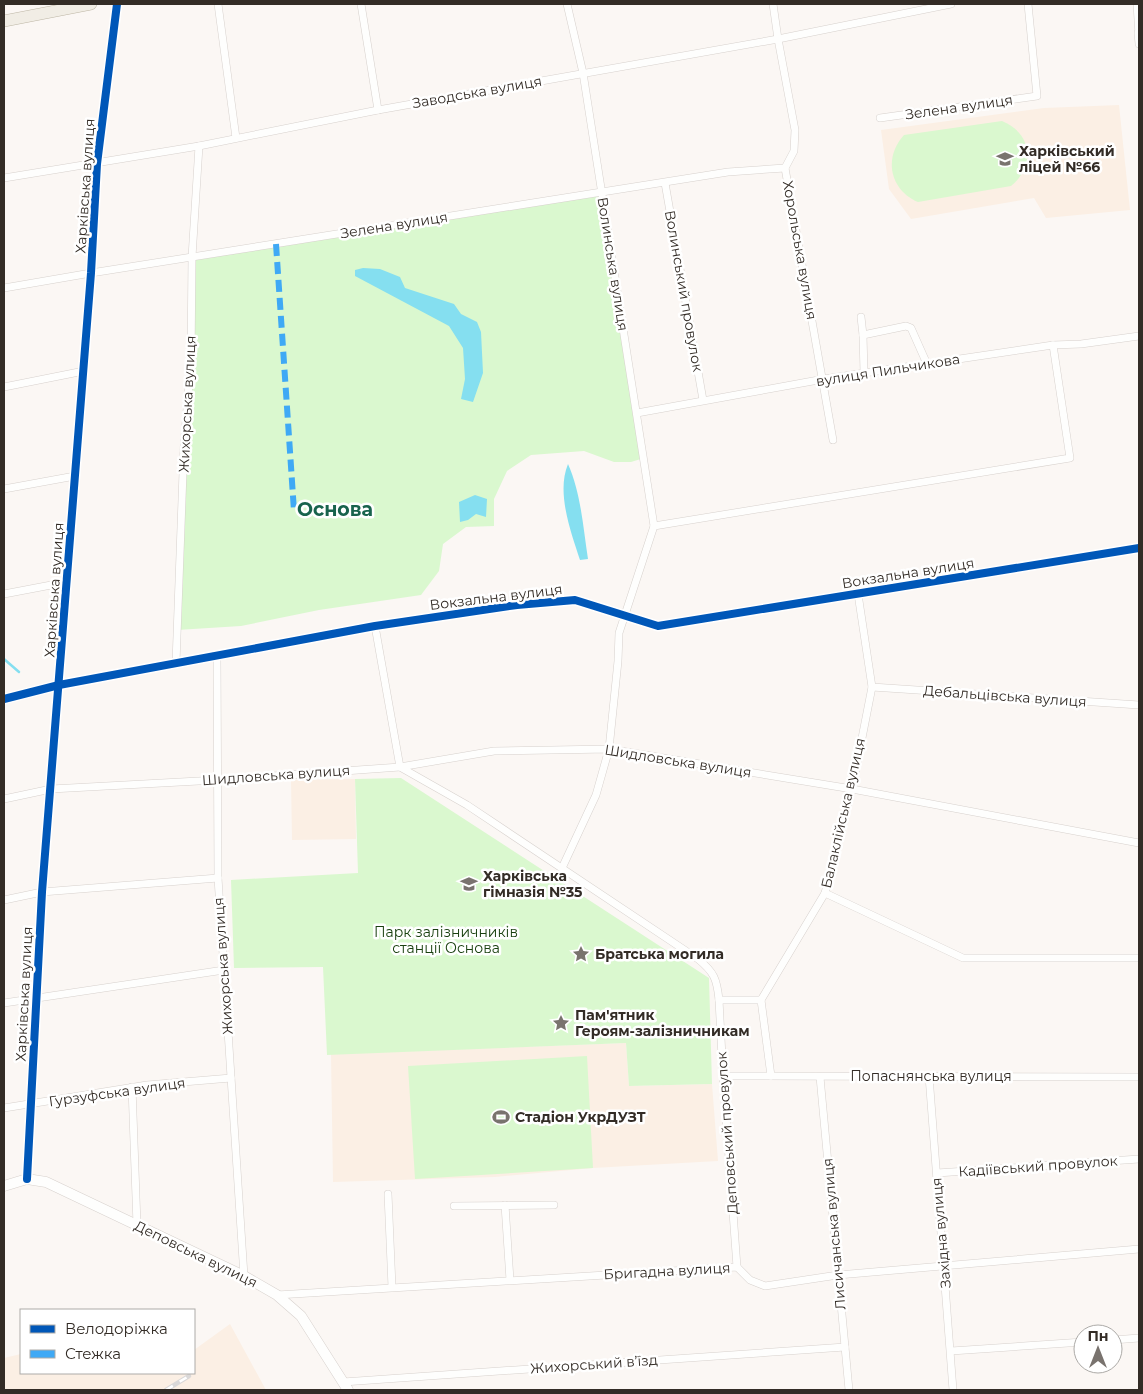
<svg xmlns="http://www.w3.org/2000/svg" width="1143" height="1394" viewBox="0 0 1143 1394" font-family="Montserrat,sans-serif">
	<rect width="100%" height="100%" fill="#fbf7f4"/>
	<g fill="#fbefe4">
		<path d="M1119,105L1130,210L1046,218L1034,198L911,219L889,189L881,130L1044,108Z"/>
		<path d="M355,779L356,839L292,840L291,780Z"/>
		<path d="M626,1043L629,1086L712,1084L718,1161L593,1168L495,1177L333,1182L331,1054Z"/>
		<path d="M230,1324L266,1390H4V1358L21,1354V1373H194V1350Z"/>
	</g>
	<g fill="#daf8cf">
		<path d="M1002,121C1032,133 1036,166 1011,186L918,202C890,190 883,158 904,135Z"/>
		<path d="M601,193L644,458L631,462H614L584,451L531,455L507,471L494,499V526L466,527L443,544L439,571L421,595L319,610L241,626L177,630L192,257Z"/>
		<path d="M401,778L709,978L712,1084L629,1086L626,1043L327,1055L323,967L234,968L231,880L358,873L355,779Z"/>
		<path d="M587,1056L593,1168L415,1179L408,1066Z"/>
	</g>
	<g fill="#85dff0">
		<path d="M363,268L380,269L400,277L405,288L454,304L461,314L477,322L481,332L483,373L473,402L461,399L465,379L463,348L449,326L355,276V270Z"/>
		<path d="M568,464C581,493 583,527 588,559L580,560C571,532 556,493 568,464Z"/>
		<path d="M475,495L487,499L486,517L476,514L468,520L460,522L459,502Z"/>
	</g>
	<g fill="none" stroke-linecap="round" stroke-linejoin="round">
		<path stroke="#85dff0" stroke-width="2.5" d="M4,659L19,672"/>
		<g stroke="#d7d1cd" stroke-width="8">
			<g id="street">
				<path d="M218,4L236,138"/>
				<path d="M361,4L378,110"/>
				<path d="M567,4L583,73L654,526"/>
				<path d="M773,4L778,39L795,130L794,151L785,168L833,440"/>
				<path d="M1137,4L1139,35"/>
				<path d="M1138,33L1139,44"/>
				<path d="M880,118L1037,96L1028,4"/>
				<path d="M4,178L199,146L378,110L778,39L951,4"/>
				<path d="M665,183L703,400"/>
				<path d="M4,288L91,273L728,172L785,168"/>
				<path d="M861,317L863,335"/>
				<path d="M864,373L863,335L906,326L911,328L927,364"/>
				<path d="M4,387L84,371"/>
				<path d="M637,413L824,379L1053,345L1081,344L1139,336"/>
				<path d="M4,489L75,476"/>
				<path d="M4,594L67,582"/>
				<path d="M375,626L400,767L467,805L698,959C714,972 717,979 719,1000H761"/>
				<path d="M217,656L218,878L244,1276"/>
				<path d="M176,663L184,445L191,360L192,257L199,146"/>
				<path d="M872,687L1139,705"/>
				<path d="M4,699L59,685L375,626L517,605L575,600L658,626L1139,548"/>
				<path d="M4,799L51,789L217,780L400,767L494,751L609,749L852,789L1139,843"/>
				<path d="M562,868L596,795L609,749L618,661L619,633L654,526L1070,458L1053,345"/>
				<path d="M825,893L963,958H1139"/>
				<path d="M4,900L42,892L218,878"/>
				<path d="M719,1000L723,1076L737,1267"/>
				<path d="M4,1003L224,970"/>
				<path d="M723,1076L1139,1077"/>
				<path d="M771,1076L761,1000L825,893L852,789L872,687L858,594"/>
				<path d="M929,1076L953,1390"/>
				<path d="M820,1077L849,1390"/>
				<path d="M132,1087L137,1225"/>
				<path d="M4,1108L147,1085L231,1078"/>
				<path d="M937,1173L1139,1159"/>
				<path d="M27,1179L42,892L91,273L97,164L117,4"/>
				<path d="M388,1194L392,1287"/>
				<path d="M505,1205L510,1280"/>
				<path d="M454,1206L554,1205"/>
				<path d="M277,1295L737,1267L750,1280L765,1286L838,1275L1139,1249"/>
				<path d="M1113,1340L1139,1338"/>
				<path d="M951,1351L1083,1342"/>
				<path d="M343,1382L845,1347"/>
			</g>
		</g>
		<g stroke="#d7d1cd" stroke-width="11">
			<path id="secondary" d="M4,1186L27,1179L46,1182L244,1276L277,1295L301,1316L348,1390"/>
		</g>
		<g stroke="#bdb6a5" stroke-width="12">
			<path id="primary" d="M4,21L91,4"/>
		</g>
		<use href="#street" stroke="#fefefd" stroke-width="7"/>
		<use href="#secondary" stroke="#fefefd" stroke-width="10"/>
		<use href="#primary" stroke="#f1ede5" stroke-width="11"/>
		<g stroke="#dad8d8" stroke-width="4.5">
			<path id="rail" d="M166,1390L189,1376"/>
		</g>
		<use href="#rail" stroke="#fff" stroke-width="2.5" stroke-dasharray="8" stroke-linecap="butt"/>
		<path stroke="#3fa9f5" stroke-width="6" stroke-dasharray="12 6" stroke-linecap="butt" d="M276,244L294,511"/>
		<g stroke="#fff" stroke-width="11">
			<g id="cycleway">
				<path d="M4,699L59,685L375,626L517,605L575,600L658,626L1139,548"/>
				<path d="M27,1179L42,892L91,273L97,164L117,4"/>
			</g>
		</g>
		<use href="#cycleway" stroke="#0057b8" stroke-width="8"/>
	</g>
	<defs>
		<g id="school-bare" transform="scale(1.35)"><path d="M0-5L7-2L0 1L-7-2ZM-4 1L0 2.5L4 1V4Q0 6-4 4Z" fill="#79736e" stroke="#fff" stroke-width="2.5" paint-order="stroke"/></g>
		<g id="sight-bare" transform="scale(1.35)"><path d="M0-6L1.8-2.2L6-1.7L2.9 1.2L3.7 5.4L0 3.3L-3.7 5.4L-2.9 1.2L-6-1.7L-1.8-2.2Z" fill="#79736e" stroke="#fff" stroke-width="2.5" paint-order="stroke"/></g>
		<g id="stadium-bare" transform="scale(1.35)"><path d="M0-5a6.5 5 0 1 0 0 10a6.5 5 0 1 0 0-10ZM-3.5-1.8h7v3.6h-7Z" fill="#79736e" stroke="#fff" stroke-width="2.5" paint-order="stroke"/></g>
	</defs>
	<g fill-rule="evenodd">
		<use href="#school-bare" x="1005" y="159"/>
		<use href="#school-bare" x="469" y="884"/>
		<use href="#sight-bare" x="581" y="954"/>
		<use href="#sight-bare" x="561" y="1023"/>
		<use href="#stadium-bare" x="501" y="1117"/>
	</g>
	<g text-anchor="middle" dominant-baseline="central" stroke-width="5" stroke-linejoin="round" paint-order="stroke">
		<g font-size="14" fill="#332c26" stroke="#fff">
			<text transform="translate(477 92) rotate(-10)">Заводська вулиця</text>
			<text transform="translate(959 107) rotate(-8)">Зелена вулиця</text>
			<text transform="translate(85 186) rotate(-86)">Харківська вулиця</text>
			<text transform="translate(394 225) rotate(-9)">Зелена вулиця</text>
			<text transform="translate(800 250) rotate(80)">Хорольська вулиця</text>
			<text transform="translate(613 264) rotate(81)">Волинська вулиця</text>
			<text transform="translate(684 291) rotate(80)">Волинський провулок</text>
			<text transform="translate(888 370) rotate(-9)">вулиця Пильчикова</text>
			<text transform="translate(187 404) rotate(-87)">Жихорська вулиця</text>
			<text transform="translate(908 573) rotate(-9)">Вокзальна вулиця</text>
			<text transform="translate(54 590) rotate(-86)">Харківська вулиця</text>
			<text transform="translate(496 597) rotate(-7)">Вокзальна вулиця</text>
			<text transform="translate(1005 696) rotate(4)">Дебальцівська вулиця</text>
			<text transform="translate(678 761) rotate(9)">Шидловська вулиця</text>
			<text transform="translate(276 775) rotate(-4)">Шидловська вулиця</text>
			<text transform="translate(843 813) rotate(-77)">Балаклійська вулиця</text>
			<text transform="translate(223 966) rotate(-94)">Жихорська вулиця</text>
			<text transform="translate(24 994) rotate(-87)">Харківська вулиця</text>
			<text x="931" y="1076">Попаснянська вулиця</text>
			<text transform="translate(117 1092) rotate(-8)">Гурзуфська вулиця</text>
			<text transform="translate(727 1133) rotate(-94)">Деповський провулок</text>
			<text transform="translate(1038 1166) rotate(-4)">Кадіївський провулок</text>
			<text transform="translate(941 1233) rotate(-95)">Західна вулиця</text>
			<text transform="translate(834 1234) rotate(-95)">Лисичанська вулиця</text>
			<text transform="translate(196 1254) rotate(26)">Деповська вулиця</text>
			<text transform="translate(667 1271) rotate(-3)">Бригадна вулиця</text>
			<text transform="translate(594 1364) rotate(-4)">Жихорський в’їзд</text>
		</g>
		<g font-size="14" font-weight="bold" fill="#332c26" stroke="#fff" text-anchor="start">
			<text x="1019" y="151">Харківський<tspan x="1019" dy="16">ліцей №66</tspan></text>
			<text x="483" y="876">Харківська<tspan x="483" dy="16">гімназія №35</tspan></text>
			<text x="595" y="954">Братська могила</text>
			<text x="575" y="1015">Пам'ятник<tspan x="575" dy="16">Героям-залізничникам</tspan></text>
			<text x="515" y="1117">Стадіон УкрДУЗТ</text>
		</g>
		<g font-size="14" fill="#19400f" stroke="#fff">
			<text x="446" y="932">Парк залізничників<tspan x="446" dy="16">станції Основа</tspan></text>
		</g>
		<g font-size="19" font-weight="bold" fill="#18634d" stroke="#fff">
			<text x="335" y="509">Основа</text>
		</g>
	</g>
	<rect width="1143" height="1394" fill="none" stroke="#332c26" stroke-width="10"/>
	<rect x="20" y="1309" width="175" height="65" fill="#ffffff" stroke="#adaba8"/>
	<rect x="30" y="1325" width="25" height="8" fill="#0057b8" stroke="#adaba8"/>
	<text x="65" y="1334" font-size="15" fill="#332c26">Велодоріжка</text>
	<rect x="30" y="1350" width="25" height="8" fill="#3fa9f5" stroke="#adaba8"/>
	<text x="65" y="1359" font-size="15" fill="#332c26">Стежка</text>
	<g transform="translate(1098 1349)"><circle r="24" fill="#ffffff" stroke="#adaba8"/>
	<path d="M0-4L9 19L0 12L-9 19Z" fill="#79736e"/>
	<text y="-8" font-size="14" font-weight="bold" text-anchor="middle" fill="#332c26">Пн</text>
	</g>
</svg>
